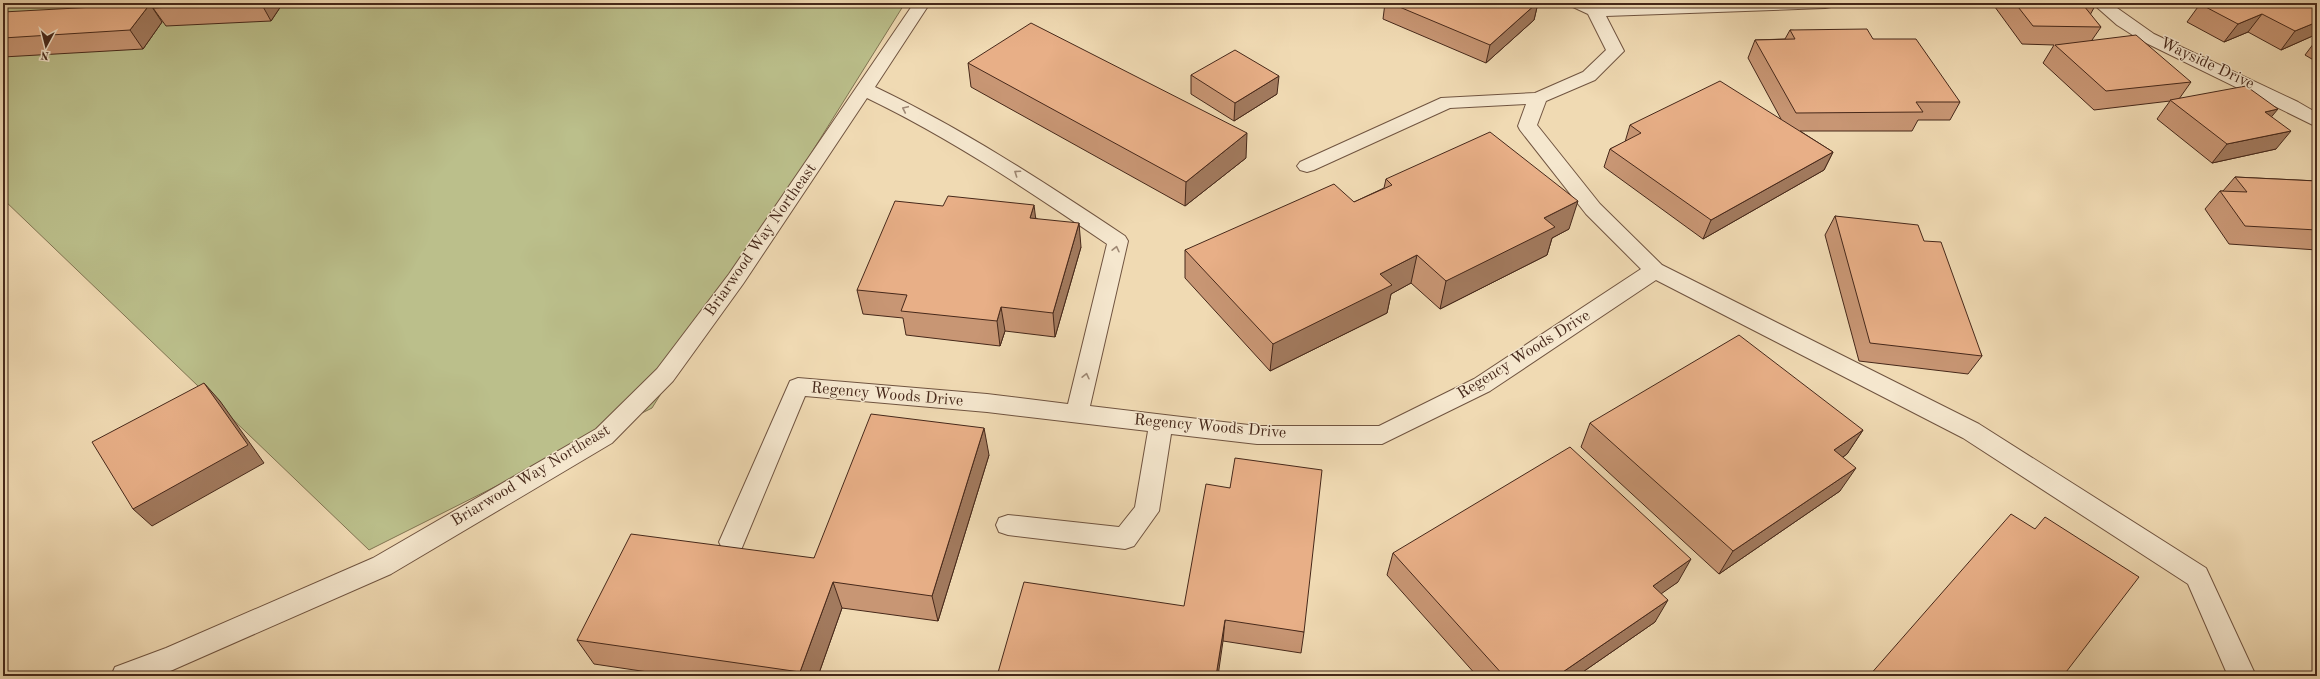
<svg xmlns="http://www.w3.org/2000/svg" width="2320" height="679" viewBox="0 0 2320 679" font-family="'Old Standard TT',serif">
	<rect width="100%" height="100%" fill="#f0dab3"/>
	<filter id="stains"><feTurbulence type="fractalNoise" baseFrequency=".005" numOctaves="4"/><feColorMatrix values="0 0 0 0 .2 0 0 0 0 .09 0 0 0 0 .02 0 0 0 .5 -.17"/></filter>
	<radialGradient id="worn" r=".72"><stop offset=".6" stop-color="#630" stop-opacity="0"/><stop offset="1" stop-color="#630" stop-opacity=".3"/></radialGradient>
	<path fill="#bbbf8b" stroke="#807452" d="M3,3H905L652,408L369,550L3,199Z"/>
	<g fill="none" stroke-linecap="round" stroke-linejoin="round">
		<g stroke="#705440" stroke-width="2">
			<g id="minor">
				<path d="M914,3H930L875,87C963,129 1044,182 1125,236L1128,241L1090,406L1257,426H1379L1474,379L1641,269L1586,214L1520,130L1518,126L1526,104L1450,108L1314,170L1307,172L1300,170L1297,166L1300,162L1441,98L1535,93L1583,72L1606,50L1588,14L1573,7L1571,3H1592L1598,6L1680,3H1833L1831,7L1825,8L1606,16L1624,51L1595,80L1546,101L1537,125L1600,204L1662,265L1979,424L2206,568L2256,676H2228L2188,584L1963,438L1656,280L1490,391L1382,444H1257L1171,434L1159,511L1134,546L1125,549L1008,535L999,532L996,525L999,518L1008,515L1119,527L1135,507L1148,431L987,412L805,396L741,550L732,553L723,550L719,542L790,381L798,378L987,394L1068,404L1107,244C1029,191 952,139 867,98L743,284L673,381L612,443L391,574L159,676H111L115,667L166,648L373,558L596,429L657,369L729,274Z"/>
				<path d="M2092,3H2110L2154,34L2298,102L2317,113V127L2142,41L2117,25Z"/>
			</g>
		</g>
		<use href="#minor" fill="#f5e7ce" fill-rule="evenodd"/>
	</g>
	<g fill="#c89674" stroke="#46281a">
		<path d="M157,3H283L271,21L166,26L153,8Z"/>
		<path d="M1357,3H1368L1365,6Z"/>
		<path d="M1385,3H1538L1534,20L1486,63L1383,19Z"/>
		<path d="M1992,3H2092L2095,6L2090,15L2101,27L2092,40L2191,82L2179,99L2272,117L2276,149L2212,163L2157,119L2170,101L2094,110L2043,63L2054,45L2022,44Z"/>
		<path d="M2170,3H2184L2174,6Z"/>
		<path d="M2200,4L2317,7V34L2281,50L2248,32L2224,42L2187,22Z"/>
		<path d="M3,12L162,22L143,49L3,57Z"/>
		<path d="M1790,30L1873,39L1960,102L1950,120H1918L1912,131H1800L1833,152L1824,170L1703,239L1604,167L1610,149L1625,142L1630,125L1781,119L1748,58L1755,40L1785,39Z"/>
		<path d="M2317,39V62L2305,55Z"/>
		<path d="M968,63L1246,158L1185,206L971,87Z"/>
		<path d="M1191,75L1277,94L1234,121L1191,94Z"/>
		<path d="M2317,77V86L2312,83Z"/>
		<path d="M2235,177L2317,181V250L2229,244L2205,209L2220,191H2223Z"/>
		<path d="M1386,179L1569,229L1552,238L1547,255L1440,309L1411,283L1391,294L1387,313L1270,371L1185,278V250L1354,202L1384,188Z"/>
		<path d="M1835,216L1924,241L1982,356L1968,374L1859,361L1825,235Z"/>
		<path d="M1036,218L1081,247L1055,337L1005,331L1000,346L906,335L903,318L863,314L857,290Z"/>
		<path d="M1590,423L1863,430L1847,454L1843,457L1840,491L1719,574L1581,447Z"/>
		<path d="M989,455L938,621L842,608L818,676H675L594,664L577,640L814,558Z"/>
		<path d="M1393,553L1678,582L1661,593L1655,622L1577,676H1477L1387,575Z"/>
		<path d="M1184,606L1304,632L1301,653L1223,641Z"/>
	</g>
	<g fill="#a27a5e" stroke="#46281a">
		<path d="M261,3H283L271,21Z"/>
		<path d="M1537,3H1538L1534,20L1486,63L1490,45Z"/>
		<path d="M2176,3H2184L2174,6Z"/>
		<path d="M150,4L162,22L143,49L130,30Z"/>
		<path d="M2262,14L2248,32L2224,42L2238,24Z"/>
		<path d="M2317,22V34L2281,50L2295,31Z"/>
		<path d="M1279,76L1277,94L1234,121L1235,103Z"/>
		<path d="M2278,109L2263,127L2265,112Z"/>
		<path d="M2291,131L2276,149L2212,163L2227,144Z"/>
		<path d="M1247,133L1246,158L1185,206L1186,182Z"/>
		<path d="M1833,152L1824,170L1703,239L1711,220Z"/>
		<path d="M1578,201L1569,229L1552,238L1547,255L1440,309L1446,281L1544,218Z"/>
		<path d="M1034,205L1037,229L1030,218Z"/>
		<path d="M1079,223L1081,247L1055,337L1053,313Z"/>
		<path d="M1417,255L1411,283L1391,294L1387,313L1270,371L1273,344L1380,274Z"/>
		<path d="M1001,307L1005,331L1000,346L997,321Z"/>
		<path d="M204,383L220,401L264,463L152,526L133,509Z"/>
		<path d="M984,428L989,455L938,621L932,596Z"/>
		<path d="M1863,430L1847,454L1819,474L1834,450Z"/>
		<path d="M1856,468L1840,491L1719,574L1733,551Z"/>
		<path d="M1691,559L1678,582L1641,608L1653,586Z"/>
		<path d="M833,582L842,608L818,676H802L800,672Z"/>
		<path d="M1668,600L1655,622L1577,676H1557Z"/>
		<path d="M1225,620L1223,641L1218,676H1216Z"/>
	</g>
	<g fill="#e8af87" stroke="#46281a">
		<path d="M157,3H249L153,8Z"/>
		<path d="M1390,3H1537L1490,45Z"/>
		<path d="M2015,3H2092L2095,6H2084L2101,27L2033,26Z"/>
		<path d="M2201,3H2309L2317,7V22L2295,31L2262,14L2238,24L2200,4Z"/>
		<path d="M150,4L130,30L3,38V12Z"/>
		<path d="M1031,23L1247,133L1186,182L968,63Z"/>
		<path d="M1867,29L1873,39H1916L1960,102H1916L1923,112L1796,113L1755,40L1795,39L1790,30Z"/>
		<path d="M2136,35L2191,82L2106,91L2055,45Z"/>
		<path d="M1235,50L1279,76L1235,103L1191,75Z"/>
		<path d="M1720,81L1833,152L1711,220L1610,149L1641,133L1630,125Z"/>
		<path d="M2246,86L2278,109L2265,112L2291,131L2227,144L2170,100Z"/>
		<path d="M1490,132L1578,201L1544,218L1555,227L1446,281L1417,255L1380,274L1392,285L1273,344L1185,250L1334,184L1354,202L1392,185L1386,179Z"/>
		<path d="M2235,177L2317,181V230L2245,226L2220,191L2247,192Z"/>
		<path d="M948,196L1034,205L1030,218L1079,223L1053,313L1001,307L997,321L901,311L907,295L857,290L895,201L943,206Z"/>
		<path d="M1835,216L1918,225L1924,241L1941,242L1982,356L1870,343Z"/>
		<path d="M1739,335L1863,430L1834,450L1856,468L1733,551L1590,423Z"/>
		<path d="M204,383L248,445L133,509L92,442Z"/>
		<path d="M871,414L984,428L932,596L833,582L800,672L577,640L631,534L814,558Z"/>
		<path d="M1570,447L1691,559L1653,586L1668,600L1557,676H1504L1393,553Z"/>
		<path d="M1235,458L1322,470L1304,632L1225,620L1216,676H997L1024,582L1184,606L1206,484L1230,488Z"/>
		<path d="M2011,514L2035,529L2045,517L2139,577L2063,676H1869Z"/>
	</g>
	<defs><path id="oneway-chevron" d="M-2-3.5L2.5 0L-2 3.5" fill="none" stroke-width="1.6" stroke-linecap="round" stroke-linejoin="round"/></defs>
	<g stroke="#9e8874">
		<use href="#oneway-chevron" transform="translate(905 109) rotate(-155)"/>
		<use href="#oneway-chevron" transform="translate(1017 173) rotate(-146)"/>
		<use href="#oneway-chevron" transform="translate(1116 249) rotate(-77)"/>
		<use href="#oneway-chevron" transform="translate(1086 376) rotate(-77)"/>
	</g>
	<g text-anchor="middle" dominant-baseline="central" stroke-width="3" stroke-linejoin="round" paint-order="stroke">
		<g font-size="16" fill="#46281a" stroke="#f5e7ce">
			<text transform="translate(2207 64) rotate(25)">Wayside Drive</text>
			<text transform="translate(761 240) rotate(-55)">Briarwood Way Northeast</text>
			<text transform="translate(1524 355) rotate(-32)">Regency Woods Drive</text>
			<text transform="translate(887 395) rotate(5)">Regency Woods Drive</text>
			<text transform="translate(1210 427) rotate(5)">Regency Woods Drive</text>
			<text transform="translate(531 476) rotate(-31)">Briarwood Way Northeast</text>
		</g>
	</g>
	<rect width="2320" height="679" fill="none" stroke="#f0dab3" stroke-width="16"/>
	<rect x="4" y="4" width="2312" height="671" fill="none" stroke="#46281a" stroke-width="2"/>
	<rect x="8" y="8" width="2304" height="663" fill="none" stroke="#46281a"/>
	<g transform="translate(46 46) rotate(187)" stroke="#f5e7ce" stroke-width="3" paint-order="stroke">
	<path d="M0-3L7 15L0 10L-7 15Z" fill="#46281a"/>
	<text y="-6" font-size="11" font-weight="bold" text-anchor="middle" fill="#46281a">N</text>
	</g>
	<rect width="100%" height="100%" filter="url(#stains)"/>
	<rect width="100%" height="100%" fill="url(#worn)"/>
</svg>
